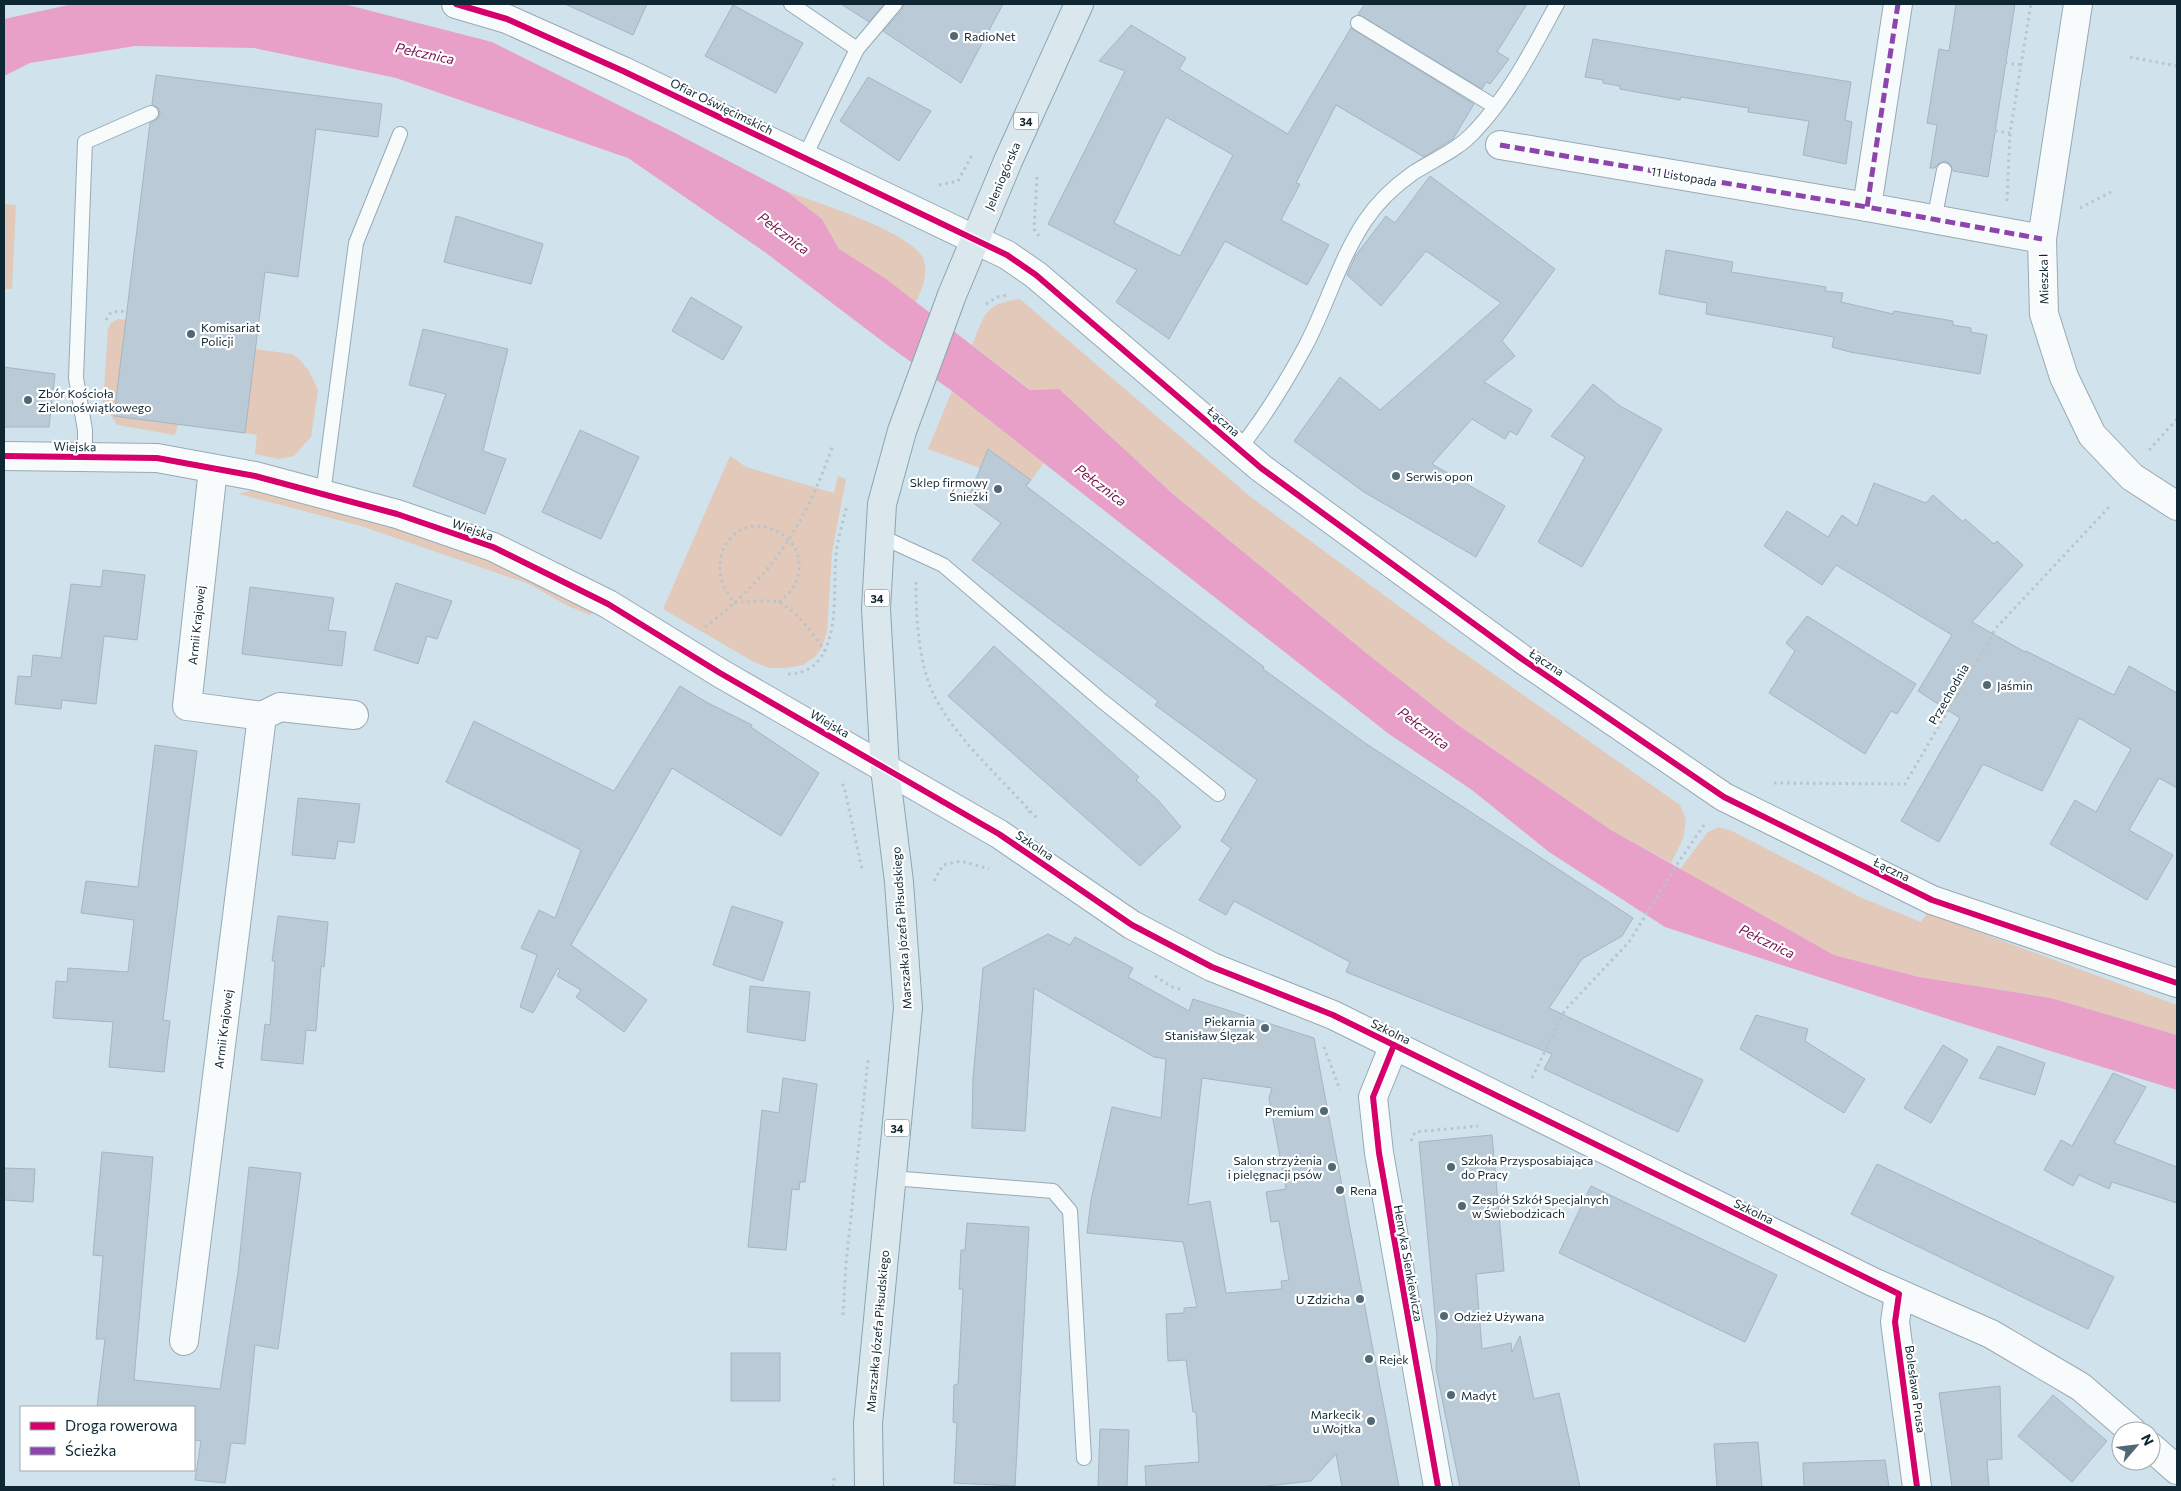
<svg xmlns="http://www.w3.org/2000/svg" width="2181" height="1491" viewBox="0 0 2181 1491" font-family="Commissioner,sans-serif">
	<rect width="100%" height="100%" fill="#d0e2ec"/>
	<g fill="#e3c9ba">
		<path d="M786,191C814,202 917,233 924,261C928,277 922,288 916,302L839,249L822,219Z"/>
		<path d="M4,204L16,205L12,289H4Z"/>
		<path d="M1020,299L1252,498L1445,640L1680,805L1686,820L1683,839L1671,863L1611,830L1458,725L1365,652L1173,494L1059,389L1031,390L972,345C985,314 984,304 1020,299Z"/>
		<path d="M118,319L126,320L114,416L178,424L175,435L117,425L103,403L108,329L111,323Z"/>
		<path d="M255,349L292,354L299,359L309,371L318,390L311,437L294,456L279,459L255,454L257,435L245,433Z"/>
		<path d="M952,391L1044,463L1031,480L988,449L980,468L928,449Z"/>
		<path d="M730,456L746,467L834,493L838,476L846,479L832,553L827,632L822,647L816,656L803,665L786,668H769L754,662L663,609Z"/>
		<path d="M253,490L415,531L490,558L594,611L590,615L568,606L529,584L503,575L361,526L239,494Z"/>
		<path d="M1719,827L1732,831L1862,898L1921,922L1927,913L2177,1005V1035L2051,998L1919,977L1834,955L1680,869L1708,832Z"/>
	</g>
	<path fill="#e8a0c8" d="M73,4H344L492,42L677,134L786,191L822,219L839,249L886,279L1030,390L1059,389L1173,494L1365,652L1458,725L1611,830L1834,955L1919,977L2051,998L2177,1035V1090L1954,1021L1665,927L1549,852L1472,790L1389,734L952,391L890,347L766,253L628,158L396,78L254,48L135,46L30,63L4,76V19Z"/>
	<g fill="#bacad7" stroke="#a5b5c1" fill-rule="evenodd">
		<path d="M565,4H647L633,35Z"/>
		<path d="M841,4H884L869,22Z"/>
		<path d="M904,4H1003L961,83L883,31L902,10Z"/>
		<path d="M1365,4H1527L1497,52L1509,59L1490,84L1486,82L1482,89L1358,14Z"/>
		<path d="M1956,4H2015L1988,177L1953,171L1950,164L1945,161L1938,164L1935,168H1930L1937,125L1927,123L1939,49L1949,51Z"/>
		<path d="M733,5L803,43L776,93L705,56Z"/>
		<path d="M1131,25L1186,58L1179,69L1288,134L1351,28L1474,104L1453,139L1424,157L1336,105L1296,183L1300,184L1281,220L1329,245L1307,285L1225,241L1169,339L1116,302L1137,270L1048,224L1125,71L1099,61ZM1166,117L1233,155L1180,256L1114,223Z"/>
		<path d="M1593,39L1851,82L1845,120L1852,122L1846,164L1803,155L1809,121L1748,112L1749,108L1681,97L1680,100L1620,89V86L1603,83V80L1585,77Z"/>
		<path d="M156,75L382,104L378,137L316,129L298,277L265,272L245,433L114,416L150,123L158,119L160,114L159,109L152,104Z"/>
		<path d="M868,77L931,111L899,161L840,121Z"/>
		<path d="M1430,176L1555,269L1502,341L1515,356L1484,382L1532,410L1517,435L1510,431L1505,439L1472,419L1432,464L1505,506L1476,557L1364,492L1294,441L1340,377L1380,410L1501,303L1426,251L1381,306L1347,275L1356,255L1386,216L1395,223Z"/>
		<path d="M456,216L543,244L531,284L444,262Z"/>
		<path d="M1666,250L1733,262L1731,272L1826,287L1825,291L1843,293L1841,302L1893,314L1894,311L1953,321V325L1971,328V332L1987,335L1980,374L1850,352L1832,347L1834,337L1706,314L1707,303L1659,294Z"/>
		<path d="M691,297L742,327L723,360L672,331Z"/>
		<path d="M423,329L508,349L483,451L506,459L485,514L413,486L446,394L409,385Z"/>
		<path d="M4,367L55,374L49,427H4Z"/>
		<path d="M1593,384L1620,406L1662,429L1582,567L1538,542L1585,457L1551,436Z"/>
		<path d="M580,430L639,457L601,539L542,512Z"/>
		<path d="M988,449L1031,480L1026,486L1264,667L1263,669L1365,743L1633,918L1622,936L1582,959L1549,1008L1703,1080L1678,1132L1544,1069L1552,1054L1346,972L1350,962L1234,901L1226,915L1199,900L1231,848L1221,841L1257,780L1155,705L1158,701L972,560L1001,523L968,499Z"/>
		<path d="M1874,483L1926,503L1933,495L1963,522L1965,519L1994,544L1997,541L2023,565L1972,622L2025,652L2026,651L2114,695L2129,666L2177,693V788L2159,778L2129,830L2173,855L2147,900L2050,844L2075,800L2096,812L2131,749L2079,718L2042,791L1983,764L1939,842L1901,821L1960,718L1918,691L1952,635L1836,565L1822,585L1764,546L1787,511L1828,537L1842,515L1857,526Z"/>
		<path d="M103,570L145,575L137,640L104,636L96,704L62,700L61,709L15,704L18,676L31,677L33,655L61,658L71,584L101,587Z"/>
		<path d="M396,583L452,601L437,639L427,636L418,664L374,650Z"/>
		<path d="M250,587L334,598L328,630L346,632L342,666L242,654Z"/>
		<path d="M1807,616L1916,684L1897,714L1891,711L1865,754L1769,693L1795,651L1786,643Z"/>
		<path d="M994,646L1139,777L1136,780L1158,800L1181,827L1140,866L948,696Z"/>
		<path d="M680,686L706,702L752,725L751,727L819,773L781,836L672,768L571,945L647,1000L624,1032L576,997L581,990L557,976L560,970L558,968L533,1013L520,1007L537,955L521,948L539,910L555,918L581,850L446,782L474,721L614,791Z"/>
		<path d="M155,745L197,751L163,1020L170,1021L164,1072L109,1067L113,1022L53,1018L56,981L67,982L68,968L128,972L134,920L81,913L86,881L138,887Z"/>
		<path d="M298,798L360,804L354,843L338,841L335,859L292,855Z"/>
		<path d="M732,906L783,922L763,981L713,965Z"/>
		<path d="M278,916L328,922L324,967L321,966L316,1031L306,1030L303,1064L261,1060L265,1024L270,1025L275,961H272Z"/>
		<path d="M1048,934L1070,945L1075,937L1133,968L1128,977L1189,1011L1193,999L1314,1038L1399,1487H1342L1336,1454L1311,1481L1258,1487H1146L1145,1466L1199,1462L1196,1412H1193L1186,1360L1168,1361L1166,1314L1184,1313V1308L1197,1307L1183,1242L1087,1233L1091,1200L1112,1107L1161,1118L1166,1059L1154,1057L1034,988L1025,1131L972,1128L973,1078L983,968ZM1202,1078L1272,1088L1269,1098L1286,1189L1266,1192L1271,1222L1279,1221L1284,1252L1289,1280L1281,1281L1282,1289L1226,1293L1210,1201L1188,1205Z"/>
		<path d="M750,986L810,992L805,1041L747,1032Z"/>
		<path d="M1756,1015L1808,1029L1805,1041L1865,1079L1844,1113L1740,1049Z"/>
		<path d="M1943,1045L1968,1060L1931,1123L1904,1108Z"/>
		<path d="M1998,1046L2045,1063L2035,1095L1979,1078Z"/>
		<path d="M2113,1073L2146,1087L2114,1143L2177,1167V1203L2112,1182L2109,1189L2079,1175L2073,1186L2044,1170L2061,1140L2072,1146Z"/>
		<path d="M783,1078L817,1084L805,1182H800L799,1190L792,1189L786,1250L748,1247L762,1110L779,1113Z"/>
		<path d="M1492,1135L1504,1271L1476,1274L1482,1349L1511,1343L1512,1352L1520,1336L1534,1399L1559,1393L1580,1487H1460L1436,1369L1437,1338L1419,1142Z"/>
		<path d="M102,1152L153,1157L134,1380L220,1389L238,1272L249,1167L301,1173L278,1349L255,1345L245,1444L231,1443L225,1483L195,1480L201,1441L194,1440V1407H97L105,1339H96L103,1256L93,1255Z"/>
		<path d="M1877,1164L2114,1277L2088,1329L1851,1214Z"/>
		<path d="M4,1168L35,1169L33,1202L4,1200Z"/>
		<path d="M1591,1186L1777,1275L1745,1342L1559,1253Z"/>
		<path d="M967,1223L1029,1227L1015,1486L954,1483L957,1423L953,1422L954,1385L958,1384L963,1289H959L961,1250H965Z"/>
		<rect x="731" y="1353" width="49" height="48"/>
		<path d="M2000,1386L2002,1459L1987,1460L1989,1487H1952L1939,1393Z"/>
		<path d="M2053,1395L2107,1441L2072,1482L2018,1436Z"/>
		<path d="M1100,1429L1129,1430L1127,1487H1098Z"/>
		<path d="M1758,1442L1762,1487H1717L1714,1444Z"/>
		<path d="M1885,1460L1889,1487H1804L1803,1463Z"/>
	</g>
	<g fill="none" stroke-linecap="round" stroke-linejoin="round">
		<g stroke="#97aab4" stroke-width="16">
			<g id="service">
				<path d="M791,4L857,49"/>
				<path d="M1358,23L1494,106"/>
				<path d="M804,158L857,49L895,4"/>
				<path d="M1934,220L1944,170"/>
				<path d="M1239,449C1264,418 1286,382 1305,347C1327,306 1339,260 1365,221C1377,203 1396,185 1413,173C1435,159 1458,150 1475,131C1510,94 1533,48 1557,4"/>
				<path d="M85,457V430L76,378L85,142L151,113"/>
				<path d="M323,494L356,243L400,134"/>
				<path d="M880,536L943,565L1101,700L1218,794"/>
				<path d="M892,1178L1053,1191L1070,1211L1084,1458"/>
			</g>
		</g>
		<g stroke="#97aab4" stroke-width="30">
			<g id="minor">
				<path d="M1898,4L1867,207L2042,239"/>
				<path d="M2078,4L2042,239L2044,314L2064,377L2092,435L2132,477L2177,506"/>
				<path d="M1500,145L1867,207"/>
				<path d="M4,456L157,458L255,476L397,514L493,547L608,604L720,673L999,834L1132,925L1212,967L1333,1015L1873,1282L1991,1334L2081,1387L2132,1431"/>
				<path d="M262,716L280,707L354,715"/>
				<path d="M1394,1045L1373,1097L1379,1153L1438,1487"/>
				<path d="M1899,1294L1895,1322L1917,1487"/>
				<path d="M184,1341L262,716L187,706L213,469"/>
				<path d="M2151,1447L2177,1470"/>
			</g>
		</g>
		<g stroke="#97aab4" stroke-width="30">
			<path id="tertiary" d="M456,4L507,19L623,71L1007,255L1036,275L1261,468L1522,659L1724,797L1932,900L2177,983"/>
		</g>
		<g stroke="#8aa6b3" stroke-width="30">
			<path id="primary" d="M869,1487L868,1423L908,1008L899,882L885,769L876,609L882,504L902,431L952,295L1008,161L1079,4"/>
		</g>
		<g stroke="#bbc4c8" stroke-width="3" stroke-dasharray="2.5 4" stroke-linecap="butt">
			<path d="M2130,57L2177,66"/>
			<path d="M2005,63L2022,65"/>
			<path d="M1995,131L2010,133"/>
			<path d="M1037,177L1034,229L1039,236"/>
			<path d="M939,185L958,181L973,153"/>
			<path d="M2007,201L2010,133L2031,4"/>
			<path d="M2080,208L2111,192"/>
			<path d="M986,304L997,297L1007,295"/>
			<path d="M106,320L111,312L127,311"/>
			<path d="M2149,450L2177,419"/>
			<path d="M916,582C916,617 918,658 932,691C952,735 998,775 1030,811L1029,813"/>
			<path d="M779,602C792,592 800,581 799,563C799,552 792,541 783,535C737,504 697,561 735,603C745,602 773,599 781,603C799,614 814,635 826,652"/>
			<path d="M705,627C774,575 805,524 833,445"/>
			<path d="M788,674C845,673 832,591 836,554C838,538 843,521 847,505"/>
			<path d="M1774,783L1905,784L1996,628L2112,504"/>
			<path d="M842,784L844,786L862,869"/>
			<path d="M1030,811L1037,818"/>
			<path d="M934,881L943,865L961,861L989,869"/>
			<path d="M1155,976L1172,987L1180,989"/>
			<path d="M1324,1047L1340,1090"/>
			<path d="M1532,1078L1565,1010L1629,942L1678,863L1706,822"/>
			<path d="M1411,1141L1415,1132L1478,1126"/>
			<path d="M843,1315L846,1263L868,1060"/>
			<path d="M833,1487L834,1478"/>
		</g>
		<use href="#service" stroke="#f8fbfc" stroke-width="14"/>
		<use href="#minor" stroke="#f8fbfc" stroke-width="28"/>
		<use href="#tertiary" stroke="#f8fbfc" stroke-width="28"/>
		<use href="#primary" stroke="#dae7ed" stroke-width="28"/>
		<g stroke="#8e44ad" stroke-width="5" stroke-dasharray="10 5" stroke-linecap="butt">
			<path d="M1898,4L1867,207L2042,239"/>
			<path d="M1500,145L1867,207"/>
		</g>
		<g stroke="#fff" stroke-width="9">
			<g id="cycleway">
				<path d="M456,4L507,19L623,71L1007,255L1036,275L1261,468L1522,659L1724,797L1932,900L2177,983"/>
				<path d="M4,456L157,458L255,476L397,514L493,547L608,604L720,673L999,834L1132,925L1212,967L1333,1015L1899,1294L1895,1322L1917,1487"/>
				<path d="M1394,1045L1373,1097L1379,1153L1438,1487"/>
			</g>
		</g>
		<use href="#cycleway" stroke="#d6006c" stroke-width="6"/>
	</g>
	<g fill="#526873" stroke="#fff" stroke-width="2">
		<circle cx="954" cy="36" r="5"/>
		<circle cx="191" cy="334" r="5"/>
		<circle cx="28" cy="400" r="5"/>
		<circle cx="1396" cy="476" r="5"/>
		<circle cx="998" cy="489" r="5"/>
		<circle cx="1987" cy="685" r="5"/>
		<circle cx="1265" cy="1028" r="5"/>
		<circle cx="1324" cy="1111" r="5"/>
		<circle cx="1332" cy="1167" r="5"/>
		<circle cx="1451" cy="1167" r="5"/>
		<circle cx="1340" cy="1190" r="5"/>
		<circle cx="1462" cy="1206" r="5"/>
		<circle cx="1360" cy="1299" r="5"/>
		<circle cx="1444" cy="1316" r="5"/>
		<circle cx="1369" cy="1359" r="5"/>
		<circle cx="1451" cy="1395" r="5"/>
		<circle cx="1371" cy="1421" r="5"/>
	</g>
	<g text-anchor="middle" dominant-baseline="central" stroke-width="4.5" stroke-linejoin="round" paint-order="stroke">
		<g fill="#fff" stroke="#566870" stroke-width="1">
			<rect x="1013.5" y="112.5" width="25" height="17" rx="4"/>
			<rect x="864.5" y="589.5" width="25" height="17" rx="4"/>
			<rect x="884.5" y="1119.5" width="25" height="17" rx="4"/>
		</g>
		<g font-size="11" font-weight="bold" fill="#0e2732">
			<text x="1026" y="121">34</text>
			<text x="877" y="598">34</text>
			<text x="897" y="1128">34</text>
		</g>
		<g font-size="12" fill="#0e2732" stroke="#fff" text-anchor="start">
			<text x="964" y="36">RadioNet</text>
			<text x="201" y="327">Komisariat<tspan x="201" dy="14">Policji</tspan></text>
			<text x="38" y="393">Zbór Kościoła<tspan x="38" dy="14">Zielonoświątkowego</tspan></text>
			<text x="1406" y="476">Serwis opon</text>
			<text x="988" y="482" text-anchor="end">Sklep firmowy<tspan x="988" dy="14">Śnieżki</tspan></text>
			<text x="1997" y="685">Jaśmin</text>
			<text x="1255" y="1021" text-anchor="end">Piekarnia<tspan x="1255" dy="14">Stanisław Ślęzak</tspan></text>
			<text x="1314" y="1111" text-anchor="end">Premium</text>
			<text x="1322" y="1160" text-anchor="end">Salon strzyżenia<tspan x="1322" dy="14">i pielęgnacji psów</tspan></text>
			<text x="1461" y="1160">Szkoła Przysposabiająca<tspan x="1461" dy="14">do Pracy</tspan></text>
			<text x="1350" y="1190">Rena</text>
			<text x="1472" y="1199">Zespół Szkół Specjalnych<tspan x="1472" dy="14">w Świebodzicach</tspan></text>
			<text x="1350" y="1299" text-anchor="end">U Zdzicha</text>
			<text x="1454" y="1316">Odzież Używana</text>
			<text x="1379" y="1359">Rejek</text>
			<text x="1461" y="1395">Madyt</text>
			<text x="1361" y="1414" text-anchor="end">Markecik<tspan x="1361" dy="14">u Wojtka</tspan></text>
		</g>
		<g font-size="12" fill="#0e2732" stroke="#fff">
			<text transform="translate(722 106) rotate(26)">Ofiar Oświęcimskich</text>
			<text transform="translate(1002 176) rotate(-67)">Jeleniogórska</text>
			<text transform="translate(1684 176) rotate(10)">11 Listopada</text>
			<text transform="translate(2043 279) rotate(-91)">Mieszka I</text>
			<text transform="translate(1224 421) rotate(41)">Łączna</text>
			<text transform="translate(75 446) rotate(1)">Wiejska</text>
			<text transform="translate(473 529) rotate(19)">Wiejska</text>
			<text transform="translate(196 625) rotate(-84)">Armii Krajowej</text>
			<text transform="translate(1547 662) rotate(34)">Łączna</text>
			<text transform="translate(1948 694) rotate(-60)">Przechodnia</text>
			<text transform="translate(830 723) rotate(30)">Wiejska</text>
			<text transform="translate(1035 845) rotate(34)">Szkolna</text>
			<text transform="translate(1892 869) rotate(26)">Łączna</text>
			<text transform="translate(901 928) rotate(-94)">Marszałka Józefa Piłsudskiego</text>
			<text transform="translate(223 1029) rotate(-83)">Armii Krajowej</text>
			<text transform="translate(1391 1031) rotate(26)">Szkolna</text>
			<text transform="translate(1754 1211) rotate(26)">Szkolna</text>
			<text transform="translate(1409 1263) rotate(80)">Henryka Sienkiewicza</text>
			<text transform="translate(877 1331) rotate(-85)">Marszałka Józefa Piłsudskiego</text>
			<text transform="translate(1916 1389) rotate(82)">Bolesława Prusa</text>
		</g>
		<g font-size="14" font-style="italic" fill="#75134c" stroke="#fff">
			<text transform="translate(425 53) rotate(12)">Pełcznica</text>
			<text transform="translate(784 233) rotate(37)">Pełcznica</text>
			<text transform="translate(1101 485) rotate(37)">Pełcznica</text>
			<text transform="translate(1424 728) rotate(37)">Pełcznica</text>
			<text transform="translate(1767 941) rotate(26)">Pełcznica</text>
		</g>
	</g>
	<rect width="2181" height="1491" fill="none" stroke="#0e2732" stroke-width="10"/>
	<rect x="20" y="1406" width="175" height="65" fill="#ffffff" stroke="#9fa9ad"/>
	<rect x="30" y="1422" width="25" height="8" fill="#d6006c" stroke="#9fa9ad"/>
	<text x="65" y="1431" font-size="15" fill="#0e2732">Droga rowerowa</text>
	<rect x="30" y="1447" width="25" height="8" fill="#8e44ad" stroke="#9fa9ad"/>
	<text x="65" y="1456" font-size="15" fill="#0e2732">Ścieżka</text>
	<g transform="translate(2136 1446) rotate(62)"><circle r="24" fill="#ffffff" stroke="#9fa9ad"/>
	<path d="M0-4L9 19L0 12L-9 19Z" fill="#526873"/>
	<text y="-8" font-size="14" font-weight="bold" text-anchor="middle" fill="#0e2732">N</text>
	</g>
</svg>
